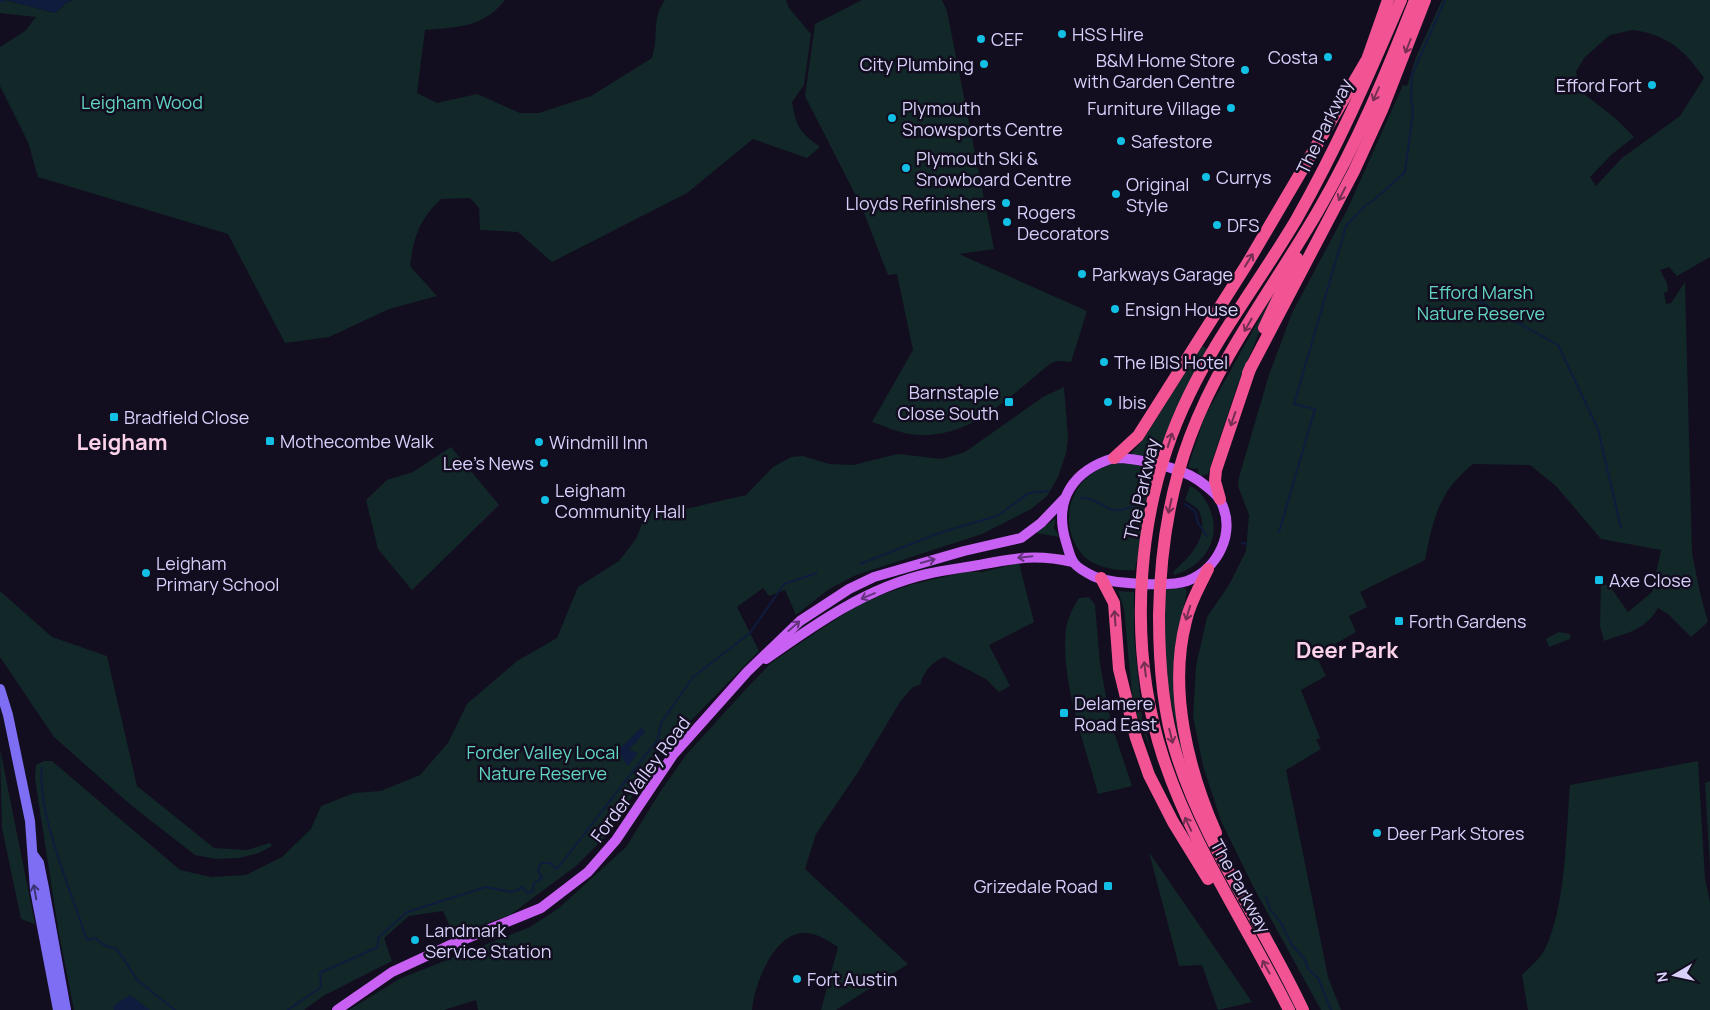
<svg xmlns="http://www.w3.org/2000/svg" width="1710" height="1010" viewBox="0 0 1710 1010" font-family="Manrope,sans-serif">
	<rect width="100%" height="100%" fill="#120e1f"/>
	<g fill="#122728" fill-rule="evenodd">
		<path d="M6,0L55,13L66,3L73,0H505C483,28 458,27 425,30L417,93L437,103L477,94L520,113H539L591,96L652,58C659,37 651,19 665,0H786L789,8L811,34L804,85L792,102C796,127 800,132 820,147L807,158L753,139L687,193L552,262L518,232L480,230L479,208L470,198L441,199C419,220 414,236 410,266L437,296L389,309L329,337L285,343L228,234L38,177L28,142L0,86V47L25,31L36,17L0,13V2Z"/>
		<path d="M862,0H942L947,11L994,249L959,254L1087,311L1071,362L1057,361L1050,364C1008,397 968,443 909,434C897,432 884,426 872,422L913,350L897,274L888,275L862,208L805,96L815,24Z"/>
		<path d="M1442,0H1710V257L1677,276L1669,267L1660,270L1667,283L1668,291L1664,293L1666,304L1671,303L1685,282L1692,553L1700,593L1708,622L1691,637L1668,614L1658,608C1644,631 1629,632 1604,641L1600,626L1601,585H1609L1628,612L1652,592L1661,550L1601,539L1556,486L1530,465L1473,464C1439,491 1433,519 1425,560L1360,592L1367,607L1349,616L1356,632L1316,655L1326,676L1301,690L1320,738L1316,740L1321,749L1286,770L1328,977L1341,1010H1321L1255,890L1221,821L1203,766L1193,717L1196,666L1207,617L1229,585L1246,551L1249,515L1238,486L1239,477L1269,375L1292,313L1348,208L1403,85L1407,86L1416,57ZM1633,30C1667,35 1684,49 1704,78L1680,116L1622,158L1596,186L1590,177L1612,154L1634,137L1615,118L1579,90L1576,71L1585,57L1610,35Z"/>
		<path d="M1272,296L1274,297L1237,386L1208,474L1201,476L1198,473V468L1194,469L1188,467L1204,418Z"/>
		<path d="M1202,346L1211,351L1162,461L1147,458L1144,455L1139,457L1130,455L1143,440Z"/>
		<path d="M1064,387L1068,438L1066,453L1058,477L1047,496L1031,509L982,534L856,575L829,589L796,615L785,590L769,596L763,588L737,607L759,651L667,745L606,836L576,866L510,915L454,935L443,911L409,916L384,938L392,961L323,996L304,1010H74L59,934L35,779L36,765L44,761H52L180,870L211,877L246,875L282,857L311,829L321,806L354,793L381,791L420,775L448,743L467,704L517,661L557,638L578,587L619,561L636,539L647,511L690,508L746,495L773,467L791,457L803,456L829,464L853,465L898,454L942,459L965,452L1043,397Z"/>
		<path d="M451,447L499,505L412,590L378,549L366,500L387,480L413,472Z"/>
		<path d="M1117,463L1135,464L1154,470L1135,570C1119,572 1091,567 1081,553C1054,518 1075,470 1117,463Z"/>
		<path d="M1190,486C1199,490 1203,496 1208,505C1224,536 1205,567 1173,575L1174,571C1192,555 1211,535 1198,509L1185,500Z"/>
		<path d="M1056,518L1054,528L1060,537L1036,533Z"/>
		<path d="M1019,563L1034,622L989,645L1010,686L999,692L986,679L944,657C931,663 924,671 920,685L913,687L900,702L858,772L816,834L805,869L908,964L836,1010H821L838,947C827,940 816,932 802,933C773,935 754,986 752,1010H478L476,1000L444,1010H349L399,979L530,927L559,908L626,847L660,792L686,755L745,690L771,663L821,629L864,601L910,585L964,572H983Z"/>
		<path d="M1184,588L1187,591L1180,626L1184,748L1181,750L1164,666L1163,589Z"/>
		<path d="M0,591L52,637L107,656L137,786L214,848L247,850L270,843L272,846L259,853L239,858L216,859L195,855L132,806L54,737L0,657Z"/>
		<path d="M1118,591L1134,592V635L1142,718L1151,751L1133,705L1124,609Z"/>
		<path d="M1089,597L1095,605L1100,664L1111,723L1132,786L1098,794C1085,744 1060,681 1066,629C1068,618 1073,607 1079,598Z"/>
		<path d="M1559,632L1570,634V639L1549,647L1546,639Z"/>
		<path d="M0,749L35,924L21,919L2,828Z"/>
		<path d="M1698,761L1705,879L1710,902V1010H1528L1522,975C1530,967 1540,959 1545,949C1566,907 1566,832 1570,785Z"/>
		<path d="M1710,781V868L1705,783Z"/>
		<path d="M1149,852L1252,1002L1218,1010L1202,965L1179,966Z"/>
	</g>
	<g fill="#0f1c3d">
		<path d="M0,0H73L66,3L55,13L6,0L0,3Z"/>
		<path d="M642,727L645,732L629,750L638,753L628,766L617,751Z"/>
		<path d="M130,995L150,1010H114L113,1006Z"/>
	</g>
	<g fill="none" stroke-linecap="round" stroke-linejoin="round">
		<g stroke="#0f1c3d" stroke-width="2">
			<path d="M1470,296L1558,345L1598,429L1621,528"/>
			<path d="M1081,498C1098,497 1104,511 1119,510C1128,510 1136,503 1145,501"/>
			<path d="M1185,504L1195,511L1198,523L1207,536"/>
			<path d="M1279,532L1315,409L1294,404L1346,226L1365,206L1374,200L1405,172L1413,112L1411,97L1412,75L1445,0"/>
			<path d="M1242,543L1247,544"/>
			<path d="M860,564L942,532L997,516L1029,493L1048,491"/>
			<path d="M42,768C36,810 73,897 87,940L95,938L104,945L116,949L122,956L137,980L175,1010"/>
			<path d="M1266,896L1270,909L1281,923L1292,945L1304,958L1309,970L1318,978L1331,1010"/>
			<path d="M288,1010L321,987L320,973L378,947V938L407,912L486,887L512,892L523,887L527,893L533,891L534,883L542,878L538,870L541,863H550L557,869L658,739L661,723L693,677L750,633L784,584L817,573"/>
		</g>
		<g stroke="#7d6ef4" stroke-width="10">
			<path d="M0,689L8,715L30,821L35,890L58,1010"/>
			<path d="M34,856L39,863L44,888L66,1010"/>
		</g>
		<g stroke="#c860f3" stroke-width="10">
			<path d="M1114,458C1137,458 1179,467 1198,480C1205,485 1216,493 1220,500C1237,532 1218,569 1187,581C1170,587 1109,584 1093,576C1087,573 1078,568 1074,563C1070,558 1068,548 1066,542C1053,500 1073,470 1114,458Z"/>
			<path d="M766,659C814,625 868,587 927,574C944,570 962,568 979,565C1016,558 1036,554 1073,562"/>
			<path d="M337,1010L392,972L448,946L541,908L588,872L616,840L673,755L747,672L800,621L849,589L874,577L964,551L1021,538L1041,523L1064,499"/>
		</g>
		<g stroke="#f25493" stroke-width="12">
			<path d="M1368,57L1388,0"/>
			<path d="M1264,328L1297,258"/>
			<path d="M1248,373L1354,171L1382,110L1425,0"/>
			<path d="M1114,458L1138,436L1247,264L1369,56"/>
			<path d="M1220,499L1215,481L1216,470L1251,366"/>
			<path d="M1208,569C1200,586 1190,602 1186,621C1168,690 1188,769 1216,833"/>
			<path d="M1101,578L1114,603L1119,669L1136,738L1149,775L1173,822L1208,879"/>
			<path d="M1289,1010C1247,925 1193,848 1163,757C1126,643 1136,503 1189,395C1219,333 1261,279 1296,220C1336,150 1369,75 1401,0"/>
			<path d="M1303,1010C1262,922 1205,846 1176,753C1162,709 1159,662 1159,616C1160,555 1168,495 1190,437C1220,356 1275,285 1318,211C1357,144 1387,72 1415,0"/>
		</g>
	</g>
	<defs><path id="oneway-shaft" d="M-6 0H5M1.5-3L5.5 0L1.5 3" fill="none" stroke-width="1.6" stroke-linecap="round" stroke-linejoin="round" transform="scale(1.25)"/></defs>
	<g stroke="#772e53">
		<use href="#oneway-shaft" transform="translate(1408 46) rotate(111)"/>
		<use href="#oneway-shaft" transform="translate(1376 94) rotate(114)"/>
		<use href="#oneway-shaft" transform="translate(1342 194) rotate(117)"/>
		<use href="#oneway-shaft" transform="translate(1249 260) rotate(-58)"/>
		<use href="#oneway-shaft" transform="translate(1248 325) rotate(120)"/>
		<use href="#oneway-shaft" transform="translate(1233 419) rotate(109)"/>
		<use href="#oneway-shaft" transform="translate(1170 440) rotate(-72)"/>
		<use href="#oneway-shaft" transform="translate(1170 506) rotate(102)"/>
		<use href="#oneway-shaft" transform="translate(1188 613) rotate(107)"/>
		<use href="#oneway-shaft" transform="translate(1115 618) rotate(-94)"/>
		<use href="#oneway-shaft" transform="translate(1145 669) rotate(-97)"/>
		<use href="#oneway-shaft" transform="translate(1171 736) rotate(76)"/>
		<use href="#oneway-shaft" transform="translate(1188 824) rotate(-115)"/>
		<use href="#oneway-shaft" transform="translate(1266 967) rotate(-119)"/>
	</g>
	<g stroke="#64337e">
		<use href="#oneway-shaft" transform="translate(1025 557) rotate(174)"/>
		<use href="#oneway-shaft" transform="translate(928 561) rotate(-16)"/>
		<use href="#oneway-shaft" transform="translate(868 596) rotate(157)"/>
		<use href="#oneway-shaft" transform="translate(794 626) rotate(-41)"/>
	</g>
	<use stroke="#3d3474" href="#oneway-shaft" transform="translate(35 892) rotate(-100)"/>
	<g fill="#12bfe5" stroke="#120e1f" stroke-width="2">
		<circle cx="1062" cy="34" r="5"/>
		<circle cx="981" cy="39" r="5"/>
		<circle cx="1328" cy="57" r="5"/>
		<circle cx="984" cy="64" r="5"/>
		<circle cx="1245" cy="70" r="5"/>
		<circle cx="1652" cy="85" r="5"/>
		<circle cx="1231" cy="108" r="5"/>
		<circle cx="892" cy="118" r="5"/>
		<circle cx="1121" cy="141" r="5"/>
		<circle cx="906" cy="168" r="5"/>
		<circle cx="1206" cy="177" r="5"/>
		<circle cx="1116" cy="194" r="5"/>
		<circle cx="1006" cy="203" r="5"/>
		<circle cx="1007" cy="222" r="5"/>
		<circle cx="1217" cy="225" r="5"/>
		<circle cx="1082" cy="274" r="5"/>
		<circle cx="1115" cy="309" r="5"/>
		<circle cx="1104" cy="362" r="5"/>
		<rect x="1004" y="397" width="10" height="10" rx="2.5"/>
		<circle cx="1108" cy="402" r="5"/>
		<rect x="109" y="412" width="10" height="10" rx="2.5"/>
		<rect x="265" y="436" width="10" height="10" rx="2.5"/>
		<circle cx="539" cy="442" r="5"/>
		<circle cx="544" cy="463" r="5"/>
		<circle cx="545" cy="500" r="5"/>
		<circle cx="146" cy="573" r="5"/>
		<rect x="1594" y="575" width="10" height="10" rx="2.5"/>
		<rect x="1394" y="616" width="10" height="10" rx="2.5"/>
		<rect x="1059" y="708" width="10" height="10" rx="2.5"/>
		<circle cx="1377" cy="833" r="5"/>
		<rect x="1103" y="881" width="10" height="10" rx="2.5"/>
		<circle cx="415" cy="940" r="5"/>
		<circle cx="797" cy="979" r="5"/>
	</g>
	<g text-anchor="middle" dominant-baseline="central" stroke-width="5" stroke-linejoin="round" paint-order="stroke">
		<g font-size="18" fill="#d8d0fb" stroke="#120e1f" text-anchor="start">
			<text x="1072" y="34">HSS Hire</text>
			<text x="991" y="39">CEF</text>
			<text x="1318" y="57" text-anchor="end">Costa</text>
			<text x="1235" y="60" text-anchor="end">B&amp;M Home Store<tspan x="1235" dy="21">with Garden Centre</tspan></text>
			<text x="974" y="64" text-anchor="end">City Plumbing</text>
			<text x="1642" y="85" text-anchor="end">Efford Fort</text>
			<text x="902" y="108">Plymouth<tspan x="902" dy="21">Snowsports Centre</tspan></text>
			<text x="1221" y="108" text-anchor="end">Furniture Village</text>
			<text x="1131" y="141">Safestore</text>
			<text x="916" y="158">Plymouth Ski &amp;<tspan x="916" dy="21">Snowboard Centre</tspan></text>
			<text x="1216" y="177">Currys</text>
			<text x="1126" y="184">Original<tspan x="1126" dy="21">Style</tspan></text>
			<text x="996" y="203" text-anchor="end">Lloyds Refinishers</text>
			<text x="1017" y="212">Rogers<tspan x="1017" dy="21">Decorators</tspan></text>
			<text x="1227" y="225">DFS</text>
			<text x="1092" y="274">Parkways Garage</text>
			<text x="1125" y="309">Ensign House</text>
			<text x="1114" y="362">The IBIS Hotel</text>
			<text x="999" y="392" text-anchor="end">Barnstaple<tspan x="999" dy="21">Close South</tspan></text>
			<text x="1118" y="402">Ibis</text>
			<text x="124" y="417">Bradfield Close</text>
			<text x="280" y="441">Mothecombe Walk</text>
			<text x="549" y="442">Windmill Inn</text>
			<text x="534" y="463" text-anchor="end">Lee's News</text>
			<text x="555" y="490">Leigham<tspan x="555" dy="21">Community Hall</tspan></text>
			<text x="156" y="563">Leigham<tspan x="156" dy="21">Primary School</tspan></text>
			<text x="1609" y="580">Axe Close</text>
			<text x="1409" y="621">Forth Gardens</text>
			<text x="1074" y="703">Delamere<tspan x="1074" dy="21">Road East</tspan></text>
			<text x="1387" y="833">Deer Park Stores</text>
			<text x="1098" y="886" text-anchor="end">Grizedale Road</text>
			<text x="425" y="930">Landmark<tspan x="425" dy="21">Service Station</tspan></text>
			<text x="807" y="979">Fort Austin</text>
		</g>
		<g font-size="18" fill="#62d5c2" stroke="#120e1f">
			<text x="142" y="102">Leigham Wood</text>
			<text x="1481" y="292">Efford Marsh<tspan x="1481" dy="21">Nature Reserve</tspan></text>
			<text x="543" y="752">Forder Valley Local<tspan x="543" dy="21">Nature Reserve</tspan></text>
		</g>
		<g font-size="18" fill="#d8d0fb" stroke="#120e1f">
			<text transform="translate(1324 126) rotate(-64)">The Parkway</text>
			<text transform="translate(1141 489) rotate(-77)">The Parkway</text>
			<text transform="translate(640 779) rotate(-53)">Forder Valley Road</text>
			<text transform="translate(1241 886) rotate(61)">The Parkway</text>
		</g>
		<g font-size="22" font-weight="bold" fill="#fbd2e9" stroke="#120e1f">
			<text x="122" y="442">Leigham</text>
			<text x="1347" y="650">Deer Park</text>
		</g>
	</g>
	<g transform="translate(1675 975) rotate(261)" stroke="#120e1f" stroke-width="4" paint-order="stroke">
	<path d="M0-4L9 19L0 12L-9 19Z" fill="#d8d0fb"/>
	<text y="-8" font-size="14" font-weight="bold" text-anchor="middle" fill="#d8d0fb">N</text>
	</g>
</svg>
